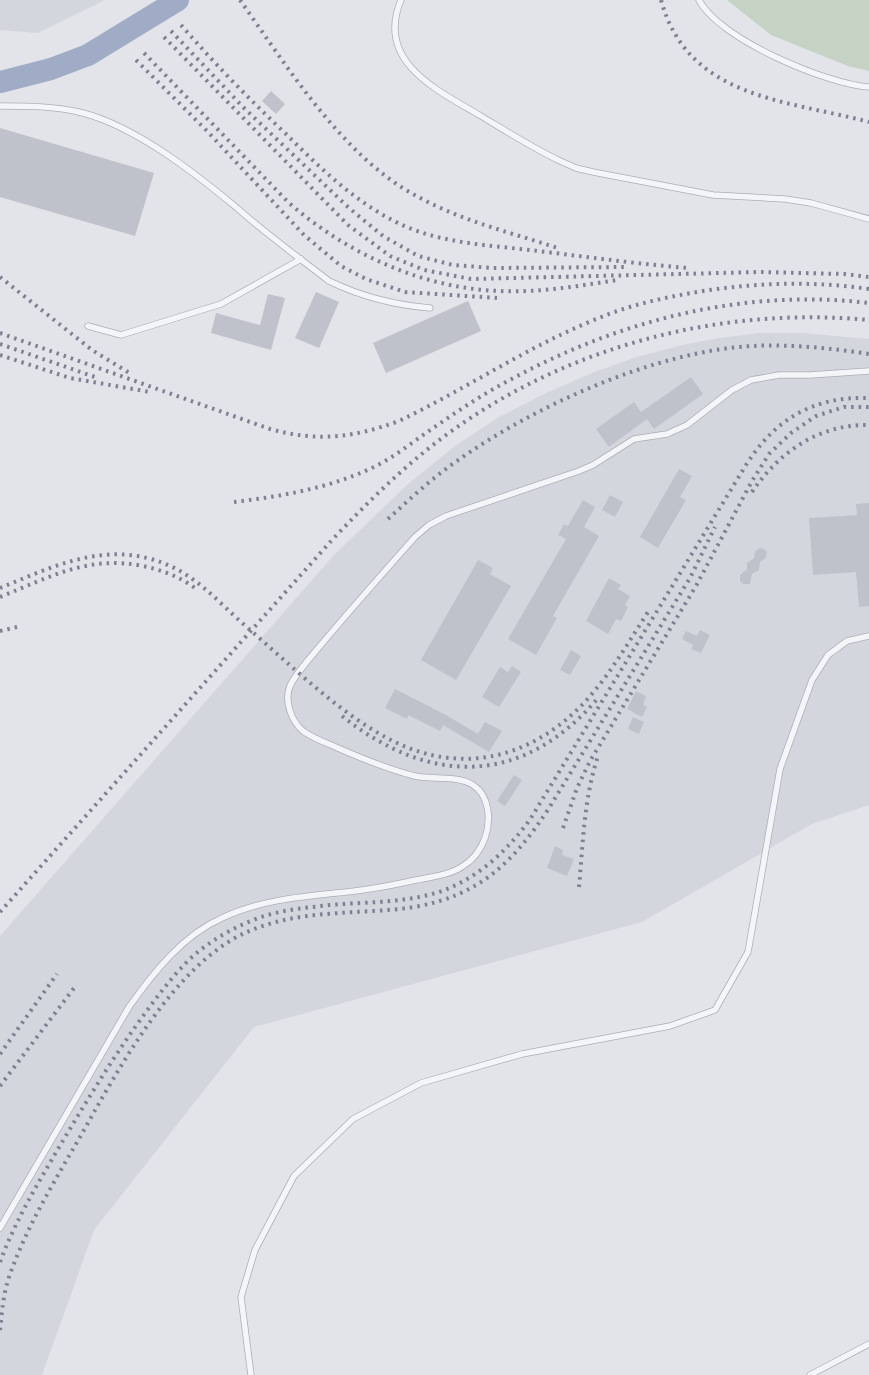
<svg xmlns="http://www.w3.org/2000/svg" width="869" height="1375" viewBox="0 0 869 1375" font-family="'PT Sans',sans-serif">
	<rect width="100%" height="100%" fill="#e2e4e9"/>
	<g fill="#d4d6de">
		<path d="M0,0H105L38,33L0,30Z"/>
		<path d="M760,333H802L869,339V805L812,824L642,922L254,1027L94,1230L42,1375H0V936L334,555L408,484L455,446L499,417L544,394L594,372L637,357L682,345L719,338Z"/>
	</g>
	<path fill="#c5d2c4" d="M727,0H869V71L848,66L771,35Z"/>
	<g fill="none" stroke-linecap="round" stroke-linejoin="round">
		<path stroke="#a0acc6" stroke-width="22" d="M0,82L51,69L88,55L178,0"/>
	</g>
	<g fill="#c0c2cb">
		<path d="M271,91L285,104L276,114L262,101Z"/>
		<path d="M0,128L154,173L135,236L0,197Z"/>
		<path d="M316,292L339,302L319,348L295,338Z"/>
		<path d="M268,294L285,298L271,350L211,333L216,313L260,325Z"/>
		<path d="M468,301L481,331L386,373L373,343Z"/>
		<path d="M691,377L703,394L654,429L647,419L609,447L596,429L634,402L641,412Z"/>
		<path d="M679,469L692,476L680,497L686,500L658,548L640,537Z"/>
		<path d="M610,495L623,502L615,517L602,510Z"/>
		<path d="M583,500L595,507L584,527L599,536L553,616L557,618L536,655L508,639L566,539L558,535L564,524L568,526Z"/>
		<path d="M869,503V606L859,607L856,572L813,575L809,518L857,515L856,504Z"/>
		<path d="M760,548L764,549L767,552L766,558L760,562L759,570L752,574L750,584H743L740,581V575L747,569V563L754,558L755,551Z"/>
		<path d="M478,560L493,568L490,574L511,586L456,680L421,660Z"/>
		<path d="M609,578L621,585L618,589L630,596L625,605L628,607L621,621L616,619L608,634L586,621Z"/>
		<path d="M700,630L710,635L701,653L691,649L693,645L682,639L686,631L697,636Z"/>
		<path d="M571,650L581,656L570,675L560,670Z"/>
		<path d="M512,666L521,672L499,707L482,697L500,667L508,672Z"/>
		<path d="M395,689L446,715L478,734L485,722L502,731L489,752L443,725L440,731L408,715L407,719L385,708Z"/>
		<path d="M636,691L646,696L643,705L647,707L642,717L627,709Z"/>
		<path d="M633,717L644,722L639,734L628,729Z"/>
		<path d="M514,775L522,780L505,806L497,801Z"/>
		<path d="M555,846L563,850L562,855L574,859L567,876L547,868Z"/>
	</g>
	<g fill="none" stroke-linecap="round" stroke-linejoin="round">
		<g stroke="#abaeb6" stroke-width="7">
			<g id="service">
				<path d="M401,0C375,62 437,90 481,116C506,131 531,147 558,160L576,168L593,172L713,195L785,199L811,203L869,219"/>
				<path d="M699,0C719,39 826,84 869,87"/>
				<path d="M0,106C27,106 56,106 83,113C136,127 195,173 237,208C266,234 298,257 329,281C362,297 394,305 430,308"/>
				<path d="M88,326L121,335L221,304L301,259"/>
				<path d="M0,1228L129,1007C153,973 183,935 222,918C258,901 297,897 336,893C363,891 389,886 416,880C431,877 450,875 463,866C473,860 481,849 485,838C491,821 490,796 473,785C457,775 433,780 415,776C386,769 358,757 331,745C321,741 311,737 303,731C291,721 284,700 290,686C296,673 311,657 320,646C351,609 383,573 415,537L429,525L446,516L579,471L593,465L634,439L667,434L687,425L732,390L751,380L779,375H810L869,371"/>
				<path d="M251,1375L241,1297L255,1250L294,1176L353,1119L421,1083L522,1054L670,1026L715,1010L748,952L780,769L812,680L828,655L847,641L869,636"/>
				<path d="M810,1375L869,1344"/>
			</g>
		</g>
		<use href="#service" stroke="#f4f5f8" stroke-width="5.5"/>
		<g stroke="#7d8191" stroke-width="4" stroke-dasharray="2.5 5" stroke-linecap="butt">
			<path d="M240,0C286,65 342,155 413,194C458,220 509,232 558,248"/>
			<path d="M661,0C688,99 787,100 869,122"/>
			<path d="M181,25C214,63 249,99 286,134C318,166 353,200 394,221C438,244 490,245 538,251C588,257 638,264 688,268"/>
			<path d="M171,31L244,108L349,208L383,236L418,256L453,265L493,268L626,267"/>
			<path d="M164,37L348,225L390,256L424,270L471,279L761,272L844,274L869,277"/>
			<path d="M144,53L288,202C346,253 421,288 499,291C538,293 578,286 617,280"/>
			<path d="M136,60L207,131L304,235L341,266L366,279L405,292L497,298"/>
			<path d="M0,277L92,350L131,374"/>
			<path d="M0,333L270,429C317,442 353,438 399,421C451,396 500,365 552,339C581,325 612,311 644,303C716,285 795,278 869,289"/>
			<path d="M0,344L95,377"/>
			<path d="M0,355L70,378L150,392"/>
			<path d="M752,492C779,452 819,424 869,425"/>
			<path d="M234,502C283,496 331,488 376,466C394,457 410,444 426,433C452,415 478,397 506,382C617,321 742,288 869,303"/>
			<path d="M388,519C410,499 432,478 457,461C534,406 656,351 752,346C790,344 831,348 869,354"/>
			<path d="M0,588C47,569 96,545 147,558C193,569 215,600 249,629C293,667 343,717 395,742C461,774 527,759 579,708C607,680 626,646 648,612"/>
			<path d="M0,597C50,577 88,555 143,566C162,570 180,577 195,588"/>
			<path d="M0,631L17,627"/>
			<path d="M342,716C431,787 524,786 599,697"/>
			<path d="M563,828L577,788L590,761L696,586L752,481L769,454L791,433L816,416L844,407H869"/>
			<path d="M579,887C583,843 584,798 598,756"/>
			<path d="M0,912L332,540C368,502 404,466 446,435C567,346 720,306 869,320"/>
			<path d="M0,1054L57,974"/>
			<path d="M0,1086L74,988"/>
			<path d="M0,1262C17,1216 43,1175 68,1132C93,1091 117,1051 146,1012C160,993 174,974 192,957C210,941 231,929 253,920C278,910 304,908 330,905C364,902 399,903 432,894C473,883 507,852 531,818L746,465C775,419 814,396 869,398"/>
			<path d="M0,1330C2,1312 3,1295 9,1277C26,1228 54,1182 80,1137C118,1070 174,964 247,932C276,919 308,915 340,913C364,911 390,911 414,907C479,896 514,862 549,808L690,578L715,527"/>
		</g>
	</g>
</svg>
